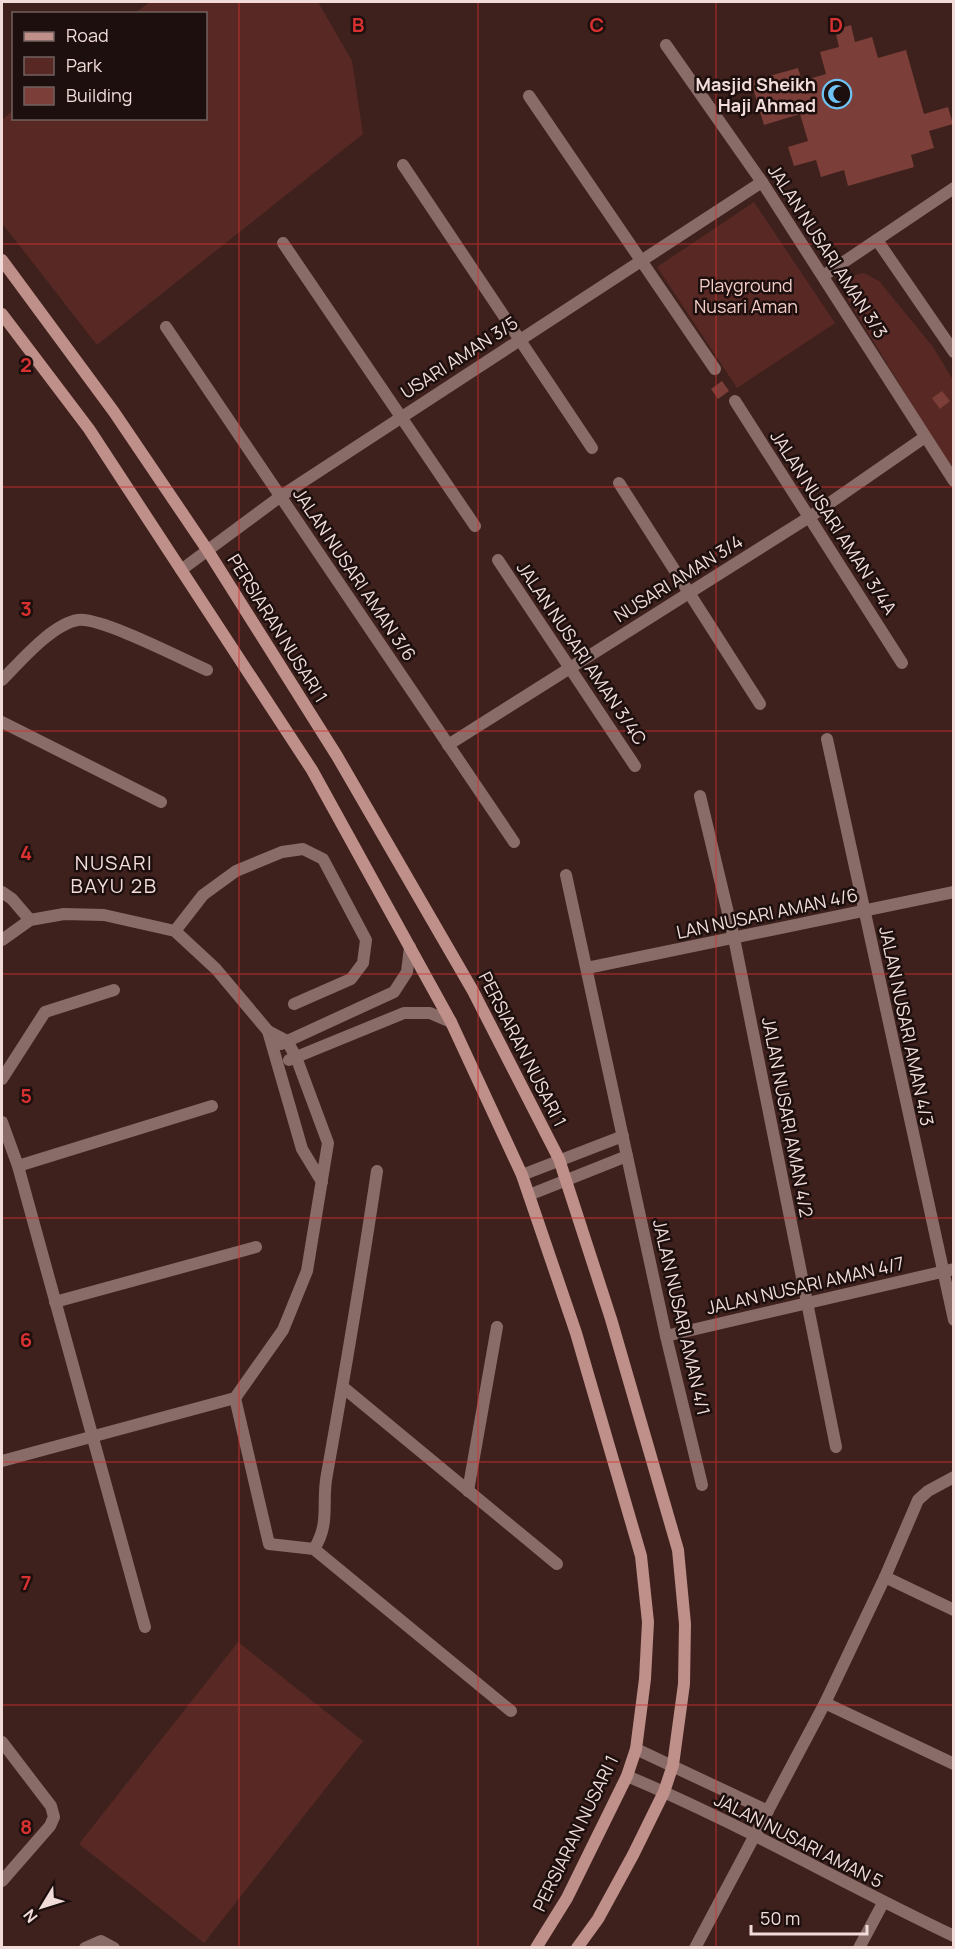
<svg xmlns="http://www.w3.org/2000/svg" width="955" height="1949" viewBox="0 0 955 1949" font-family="Manrope,sans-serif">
	<rect width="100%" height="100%" fill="#3e211d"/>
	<g fill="#582924">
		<path d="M150,2H318L352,61L363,134L97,345L2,223V120L13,110L14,118H206V14L135,13Z"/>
		<path d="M754,202L835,323L737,388L657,267Z"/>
		<path d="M864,273L879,281L933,347L953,380V472L847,298C843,283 848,275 864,273Z"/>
		<path d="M238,1642L363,1741L204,1943L79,1844Z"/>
	</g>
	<g fill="#7c3e38">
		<path d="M851,25L855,42L872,37L878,58L906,50L924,114L948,107L953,124L929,131L934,148L911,155L914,167L848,186L844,170L821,177L816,160L794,166L788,147L808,141L800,114L764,125L751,81L798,68L802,81L826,74L820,52L839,47L835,30Z"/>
		<path d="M722,381L729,391L718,399L711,389Z"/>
		<path d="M942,391L950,401L940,409L932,398Z"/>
	</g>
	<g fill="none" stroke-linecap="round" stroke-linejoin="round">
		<g stroke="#896b67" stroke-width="12">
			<path d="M666,45L762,182L954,481"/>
			<path d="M529,96L715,369"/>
			<path d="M403,165L592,448"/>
			<path d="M877,240L954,352"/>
			<path d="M283,243L475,526"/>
			<path d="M823,276L954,188"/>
			<path d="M166,327L514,842"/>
			<path d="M735,401L902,663"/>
			<path d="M619,483L760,704"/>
			<path d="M498,560L635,766"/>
			<path d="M181,570L281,496L762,182"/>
			<path d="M2,680C20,662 52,624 78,620C101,617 182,659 207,670"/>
			<path d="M2,722L161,802"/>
			<path d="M827,739L954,1320"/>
			<path d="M448,745L811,516L925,437"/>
			<path d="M700,796L734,938L836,1447"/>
			<path d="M566,875L666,1336L702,1485"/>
			<path d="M2,892L12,899L30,920"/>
			<path d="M175,931L203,895L236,871L282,852L303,849L323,859L366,940L363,963L351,979L294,1004"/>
			<path d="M2,940L30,920L64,914L104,915L175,931L216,969L268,1031"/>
			<path d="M587,968L954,892"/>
			<path d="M281,1044L394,992L407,972L410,947"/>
			<path d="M289,1060L404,1013H430L451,1022"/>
			<path d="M2,1079L45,1012L114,990"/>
			<path d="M2,1122L18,1166L145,1627"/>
			<path d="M18,1166L212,1106"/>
			<path d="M522,1175L623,1136"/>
			<path d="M529,1195L627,1156"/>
			<path d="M55,1302L256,1247"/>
			<path d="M666,1336L954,1269"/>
			<path d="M344,1388L557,1564"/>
			<path d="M235,1398L269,1544L314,1549L511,1711"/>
			<path d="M2,1461L235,1398L283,1330L307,1271L328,1143L296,1057L287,1041L268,1031L302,1149L322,1182"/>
			<path d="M468,1491L497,1327"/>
			<path d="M314,1549C331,1522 321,1503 327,1474C345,1373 362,1272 377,1171"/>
			<path d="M885,1577L954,1610"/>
			<path d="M825,1703L954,1764"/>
			<path d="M2,1742L51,1806L54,1817L50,1826L2,1881"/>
			<path d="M636,1749L768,1811"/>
			<path d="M627,1776C739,1823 844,1884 954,1936"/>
			<path d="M85,1948L101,1941L114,1948"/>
			<path d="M695,1948L825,1703L885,1577L918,1500L928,1491L954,1477"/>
			<path d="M859,1948L883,1903"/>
		</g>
		<g stroke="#bf8f89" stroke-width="12">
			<path d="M2,260L114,412L208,551L337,756L473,991L559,1159L611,1319L678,1550L685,1624L684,1684L673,1765L664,1792L633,1855L598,1919L577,1948"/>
			<path d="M2,314L89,429L312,770L451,1022L522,1175L576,1333L641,1556L648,1622L645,1679L636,1749L627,1776L567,1898L536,1948"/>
		</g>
	</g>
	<path fill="none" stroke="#d73131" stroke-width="1.5" stroke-opacity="0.55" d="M239,2V1948M478,2V1948M716,2V1948M2,244H954M2,487H954M2,731H954M2,974H954M2,1218H954M2,1462H954M2,1705H954"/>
	<defs>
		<g id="mosque-ring" transform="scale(1.5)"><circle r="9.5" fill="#1c0f0d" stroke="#6fc2f4" stroke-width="1.5"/><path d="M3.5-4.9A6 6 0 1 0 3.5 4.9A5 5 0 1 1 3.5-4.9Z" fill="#6fc2f4"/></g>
	</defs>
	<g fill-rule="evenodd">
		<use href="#mosque-ring" x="837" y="94"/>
	</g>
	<g text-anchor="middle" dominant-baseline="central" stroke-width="5" stroke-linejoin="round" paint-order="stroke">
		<g font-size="18" font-weight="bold" fill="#f1dcda" stroke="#1c0f0d" text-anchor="end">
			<text x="816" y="84">Masjid Sheikh<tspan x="816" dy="21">Haji Ahmad</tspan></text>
		</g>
		<g font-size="18" fill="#f1dcda" stroke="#1c0f0d">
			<text transform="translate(828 251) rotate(57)">JALAN NUSARI AMAN 3/3</text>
			<text transform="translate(459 357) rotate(-33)">USARI AMAN 3/5</text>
			<text transform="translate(834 522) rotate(57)">JALAN NUSARI AMAN 3/4A</text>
			<text transform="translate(355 574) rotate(56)">JALAN NUSARI AMAN 3/6</text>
			<text transform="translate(678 578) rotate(-32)">NUSARI AMAN 3/4</text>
			<text transform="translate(278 628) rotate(58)">PERSIARAN NUSARI 1</text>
			<text transform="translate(582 653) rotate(56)">JALAN NUSARI AMAN 3/4C</text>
			<text transform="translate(767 913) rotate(-12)">LAN NUSARI AMAN 4/6</text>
			<text transform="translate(907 1026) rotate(78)">JALAN NUSARI AMAN 4/3</text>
			<text transform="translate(523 1049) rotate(63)">PERSIARAN NUSARI 1</text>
			<text transform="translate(788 1117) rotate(79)">JALAN NUSARI AMAN 4/2</text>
			<text transform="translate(805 1285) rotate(-13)">JALAN NUSARI AMAN 4/7</text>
			<text transform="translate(682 1317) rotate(77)">JALAN NUSARI AMAN 4/1</text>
			<text transform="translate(575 1833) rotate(-64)">PERSIARAN NUSARI 1</text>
			<text transform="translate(799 1840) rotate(27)">JALAN NUSARI AMAN 5</text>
		</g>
		<g font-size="18" fill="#f5cdc7" stroke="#1c0f0d">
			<text x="746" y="285">Playground<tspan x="746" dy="21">Nusari Aman</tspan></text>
		</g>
		<g font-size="20" letter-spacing="1.5" fill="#f1dcda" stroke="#1c0f0d">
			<text x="114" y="862">NUSARI<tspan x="114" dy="23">BAYU 2B</tspan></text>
		</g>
	</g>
	<g font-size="20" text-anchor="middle" font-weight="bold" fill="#d73131" stroke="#1c0f0d" stroke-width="5" stroke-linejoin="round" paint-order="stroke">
		<text x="358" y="32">B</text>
		<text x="597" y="32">C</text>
		<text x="836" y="32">D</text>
		<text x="26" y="372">2</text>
		<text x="26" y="616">3</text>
		<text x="26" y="860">4</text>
		<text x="26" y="1103">5</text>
		<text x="26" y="1347">6</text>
		<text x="26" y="1590">7</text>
		<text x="26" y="1834">8</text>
	</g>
	<rect width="955" height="1949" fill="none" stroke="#f1dcda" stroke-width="6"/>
	<rect x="12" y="12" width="195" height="108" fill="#1c0f0d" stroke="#71615f" stroke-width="1.5"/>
	<rect x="24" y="32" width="30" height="9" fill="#bf8f89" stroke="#71615f" stroke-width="1.5"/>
	<text x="66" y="42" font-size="18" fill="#f1dcda">Road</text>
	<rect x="24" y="57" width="30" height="18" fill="#582924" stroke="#71615f" stroke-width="1.5"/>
	<text x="66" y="72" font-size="18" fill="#f1dcda">Park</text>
	<rect x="24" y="87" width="30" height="18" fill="#7c3e38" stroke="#71615f" stroke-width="1.5"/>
	<text x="66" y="102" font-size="18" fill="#f1dcda">Building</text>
	<g transform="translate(42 1907) rotate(232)" stroke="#1c0f0d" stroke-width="4.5" paint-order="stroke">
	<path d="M0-4.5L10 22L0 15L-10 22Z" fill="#f1dcda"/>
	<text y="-9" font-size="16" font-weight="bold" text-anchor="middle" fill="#f1dcda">N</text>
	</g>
	<path d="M751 1925v9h116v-9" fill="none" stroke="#f1dcda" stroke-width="3"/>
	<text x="760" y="1925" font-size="18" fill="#f1dcda" stroke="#1c0f0d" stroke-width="4.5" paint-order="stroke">50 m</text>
</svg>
